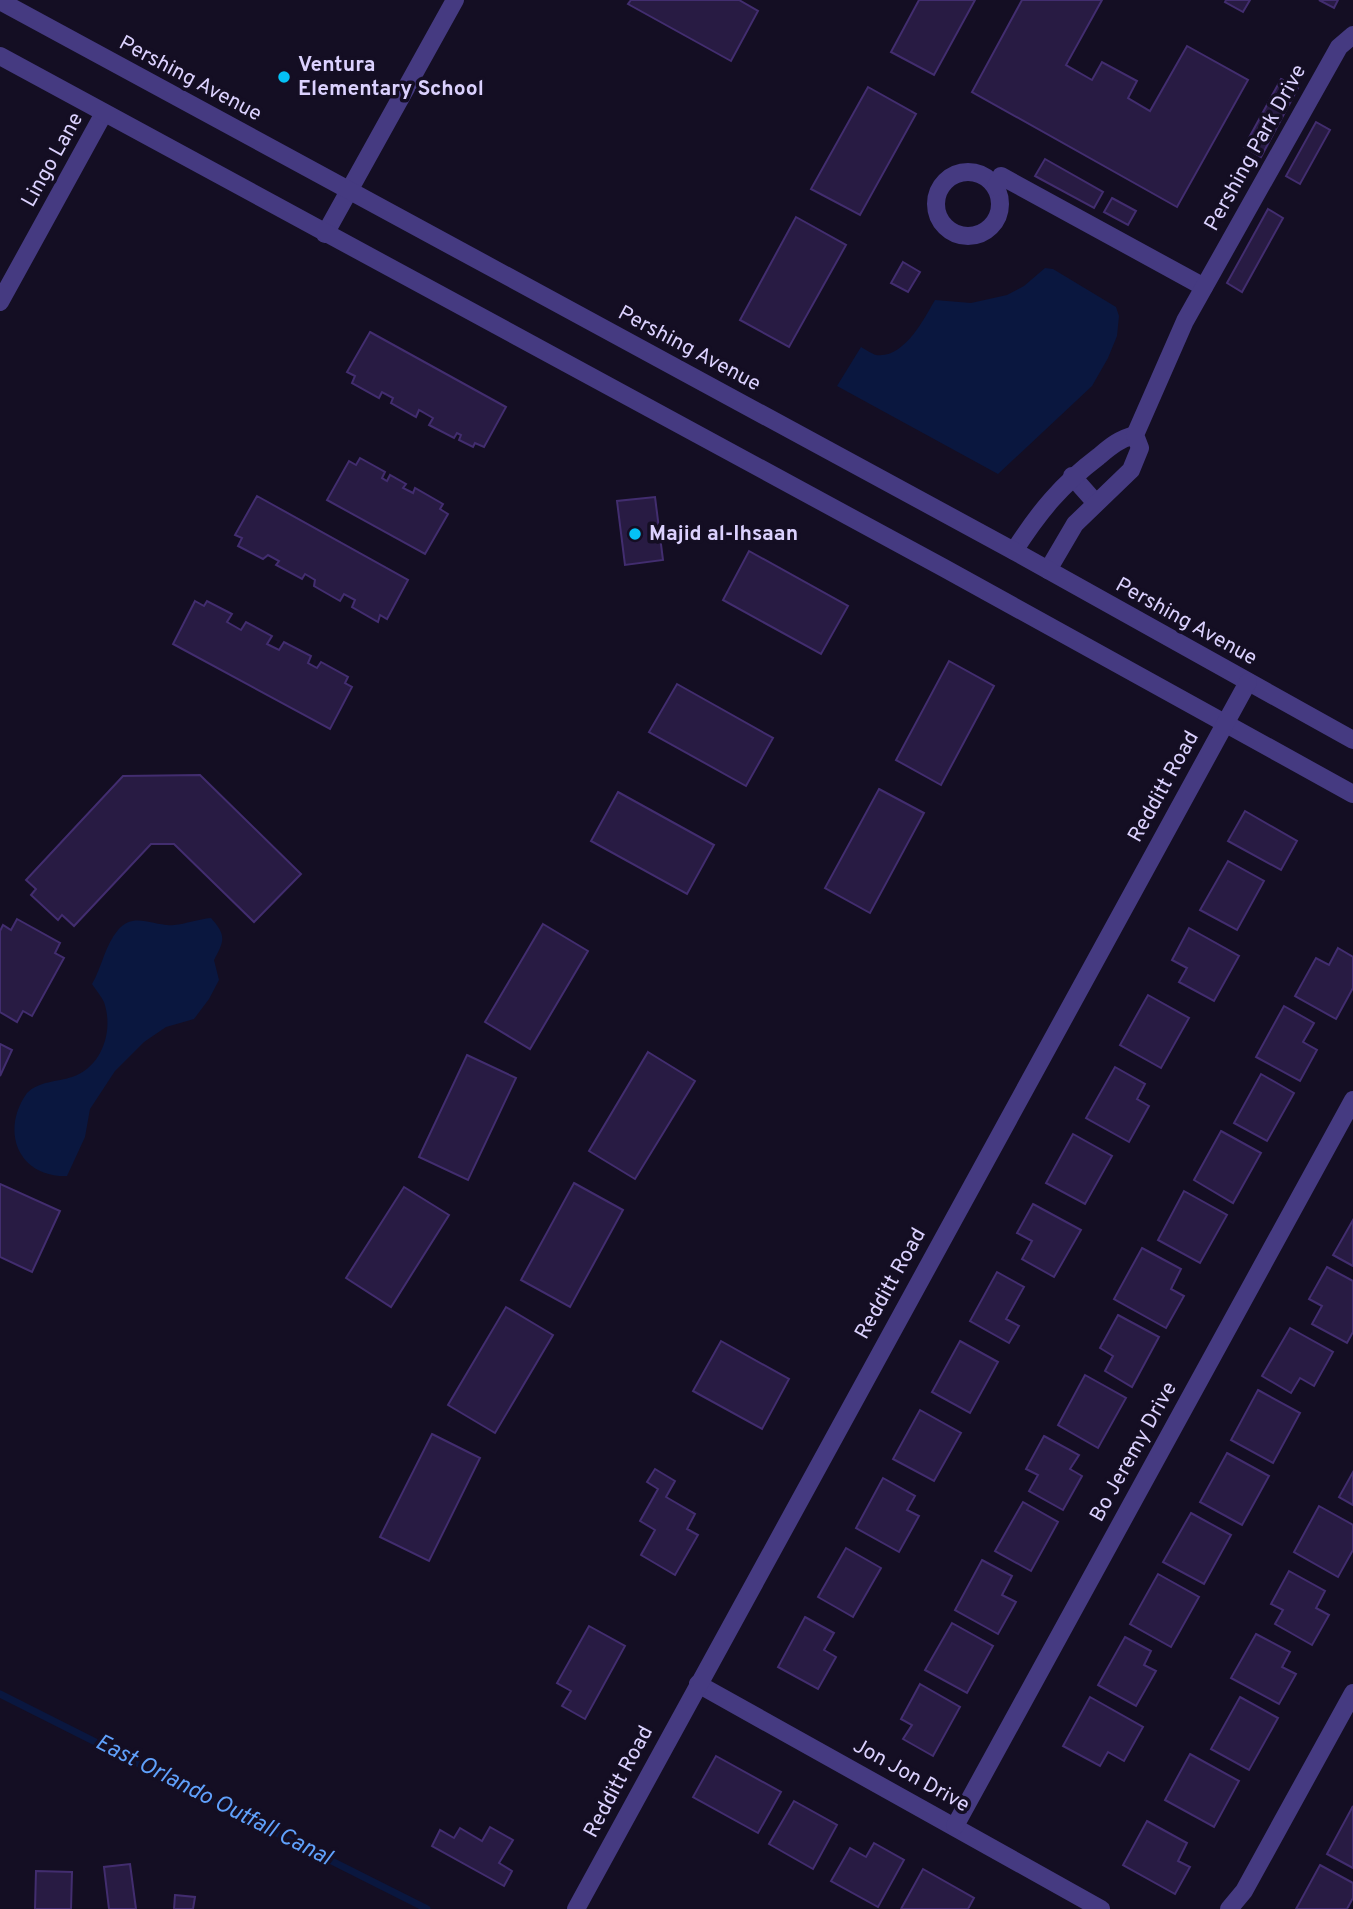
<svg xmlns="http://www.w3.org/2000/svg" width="1353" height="1909" viewBox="0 0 1353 1909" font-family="Overpass,sans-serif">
	<rect width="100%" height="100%" fill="#140e23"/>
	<g fill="#0a173f">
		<path d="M1045,268L1053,269L1116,307L1119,316L1117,336L1108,358L1092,386L998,474L837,386L861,347C865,349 872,354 876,355C904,359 924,319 935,300L971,303L1007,295L1024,286Z"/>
		<path d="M211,918C226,935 225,940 214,960L219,980L209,999L194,1019L166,1027L144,1042L115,1071L90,1109L85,1137L67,1176C18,1177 0,1131 27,1093C39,1081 57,1082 72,1077C102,1067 114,1031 104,1002C101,996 96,990 92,984C102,967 105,945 118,930C134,911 154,927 174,925C186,924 198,919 211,918Z"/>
	</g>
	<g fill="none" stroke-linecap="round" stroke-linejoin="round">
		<path stroke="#0a173f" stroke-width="7" d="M0,1694L427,1909"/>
	</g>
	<g fill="#281b43" stroke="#422d6f" stroke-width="2">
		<path d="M631,0H739L758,11L731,61L628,4Z"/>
		<path d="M919,0H975L934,75L891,52Z"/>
		<path d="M1022,0H1102L1066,65L1092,80L1102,62L1137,81L1128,98L1150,111L1187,46L1248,80L1177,207L972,92Z"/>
		<path d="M1226,0H1250L1243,12L1225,2Z"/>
		<path d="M1319,0H1338L1334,8Z"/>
		<path d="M1281,79L1298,88L1261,157L1244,147Z"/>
		<path d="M868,87L916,114L860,215L811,189Z"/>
		<path d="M1316,122L1330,130L1300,184L1286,176Z"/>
		<path d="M1045,159L1103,192L1094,208L1035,176Z"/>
		<path d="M1112,198L1136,211L1128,225L1104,212Z"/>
		<path d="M1268,209L1283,218L1242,292L1227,283Z"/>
		<path d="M796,217L846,245L789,347L740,320Z"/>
		<path d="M903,262L920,272L908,292L891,283Z"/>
		<path d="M370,332L506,407L484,447L475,443L473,447L459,440L461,435L457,433L454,438L429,425L433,418L419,410L416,417L391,403L393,398L382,392L379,398L352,383L355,376L347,372Z"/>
		<path d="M360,458L385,472L382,478L387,481L390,475L406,484L403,488L413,493L415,488L443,504L440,509L448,514L425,554L327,500L349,461L356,465Z"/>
		<path d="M257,496L408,580L387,619L380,615L378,622L352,607L355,600L344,594L340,601L314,586L315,580L305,574L302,579L276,565L279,561L268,555L263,559L238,546L242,538L235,535Z"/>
		<path d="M655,497L663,560L625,565L617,501Z"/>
		<path d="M749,551L848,606L821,654L723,600Z"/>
		<path d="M195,601L204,606L207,601L232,614L227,622L241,630L246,622L272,636L267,644L279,650L284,642L311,656L308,663L317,668L321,662L348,677L345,683L352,687L330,729L173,644Z"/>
		<path d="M949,661L994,686L941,785L896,760Z"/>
		<path d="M677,684L773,738L746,786L649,732Z"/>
		<path d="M200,775L301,874L254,922L174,844H151L74,926L62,915L58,920L31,895L36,889L26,880L123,776Z"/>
		<path d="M879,789L924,813L870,913L825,888Z"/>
		<path d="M618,792L714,845L687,894L591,841Z"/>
		<path d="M1245,811L1297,841L1281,870L1228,841Z"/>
		<path d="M1228,861L1264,881L1237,930L1200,910Z"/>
		<path d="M17,919L60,943L55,953L64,958L32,1016L23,1011L17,1022L0,1012V931L3,925L11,930Z"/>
		<path d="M543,924L588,951L530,1049L485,1022Z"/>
		<path d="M1189,928L1239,956L1214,1001L1179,982L1187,968L1172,960Z"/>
		<path d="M1338,948L1353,957V988L1336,1019L1295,996L1316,958L1329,965Z"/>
		<path d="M1148,995L1189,1018L1161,1068L1120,1045Z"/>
		<path d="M1284,1006L1314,1023L1303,1042L1317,1050L1300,1081L1256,1057Z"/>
		<path d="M0,1044L12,1050L0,1076Z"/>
		<path d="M648,1052L695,1081L635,1179L589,1151Z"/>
		<path d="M467,1055L516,1078L468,1180L419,1157Z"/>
		<path d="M1115,1067L1145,1084L1137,1099L1149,1106L1129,1142L1086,1118Z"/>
		<path d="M1261,1074L1294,1093L1267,1141L1234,1123Z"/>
		<path d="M1221,1131L1261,1153L1233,1203L1194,1180Z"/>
		<path d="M1073,1134L1112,1156L1085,1204L1046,1183Z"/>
		<path d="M574,1183L623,1210L570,1307L521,1280Z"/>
		<path d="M0,1184L60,1211L32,1272L0,1257Z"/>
		<path d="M404,1187L449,1215L391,1307L346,1278Z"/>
		<path d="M1184,1191L1227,1215L1200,1263L1158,1240Z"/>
		<path d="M1033,1204L1081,1230L1054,1277L1022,1259L1032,1241L1017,1233Z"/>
		<path d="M1353,1220V1266L1333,1255Z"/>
		<path d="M1142,1248L1181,1269L1171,1289L1184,1296L1166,1328L1114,1299Z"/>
		<path d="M1327,1267L1353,1281V1332L1347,1343L1312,1324L1322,1306L1309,1299Z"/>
		<path d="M997,1272L1024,1287L1006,1319L1019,1326L1009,1343L970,1321Z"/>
		<path d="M506,1307L553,1335L495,1433L448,1405Z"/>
		<path d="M1118,1315L1159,1337L1132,1387L1105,1371L1113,1356L1100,1348Z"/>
		<path d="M1290,1328L1333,1352L1314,1386L1300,1378L1291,1393L1262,1376Z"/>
		<path d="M721,1341L789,1379L762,1429L693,1391Z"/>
		<path d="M960,1341L998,1362L970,1413L932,1392Z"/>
		<path d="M1085,1375L1126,1398L1098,1448L1058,1425Z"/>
		<path d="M1258,1390L1300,1413L1273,1463L1231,1440Z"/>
		<path d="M920,1410L961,1433L934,1481L893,1459Z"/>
		<path d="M432,1434L480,1458L429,1561L380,1537Z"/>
		<path d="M1044,1436L1079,1455L1070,1469L1082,1476L1063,1510L1029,1491L1038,1475L1026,1469Z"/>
		<path d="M1227,1453L1269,1476L1242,1525L1200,1502Z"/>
		<path d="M655,1469L675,1481L666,1497L695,1514L687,1529L698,1535L675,1575L641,1555L655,1530L640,1521L658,1489L647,1482Z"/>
		<path d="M1353,1472V1505L1339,1497Z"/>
		<path d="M883,1478L915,1496L907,1510L919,1516L899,1552L856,1528Z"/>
		<path d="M1023,1502L1058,1522L1031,1571L995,1551Z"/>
		<path d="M1319,1506L1353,1525V1550L1338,1577L1294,1552Z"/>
		<path d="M1191,1513L1231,1535L1204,1584L1163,1562Z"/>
		<path d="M846,1548L881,1568L853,1617L818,1597Z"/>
		<path d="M982,1560L1012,1576L1002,1595L1016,1602L998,1634L955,1610Z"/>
		<path d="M1289,1571L1325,1591L1316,1608L1329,1615L1312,1645L1275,1624L1283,1610L1271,1604Z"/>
		<path d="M1158,1574L1199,1597L1171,1647L1130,1624Z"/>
		<path d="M805,1617L834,1633L824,1650L836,1657L818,1689L778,1667Z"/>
		<path d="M952,1623L993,1646L967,1693L925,1670Z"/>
		<path d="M589,1626L625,1646L585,1719L562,1706L571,1691L557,1683Z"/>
		<path d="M1256,1634L1290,1652L1282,1667L1296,1674L1279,1704L1231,1678Z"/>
		<path d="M1125,1637L1151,1651L1144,1665L1156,1671L1136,1706L1098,1685Z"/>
		<path d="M920,1684L960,1707L933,1756L903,1739L912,1725L901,1719Z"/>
		<path d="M1090,1697L1143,1727L1124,1761L1108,1752L1100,1766L1063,1746Z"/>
		<path d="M1240,1697L1278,1718L1249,1770L1211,1749Z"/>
		<path d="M1190,1754L1239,1781L1214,1827L1165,1800Z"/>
		<path d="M716,1756L781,1792L758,1833L693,1797Z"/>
		<path d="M794,1801L837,1825L813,1869L769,1844Z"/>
		<path d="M1353,1806V1868L1327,1854Z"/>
		<path d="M1147,1821L1187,1843L1178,1861L1190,1867L1175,1894L1123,1865Z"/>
		<path d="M490,1827L513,1840L499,1863L512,1871L504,1886L432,1846L440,1830L454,1838L460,1828L482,1841Z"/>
		<path d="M874,1843L904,1860L878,1907L831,1881L850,1848L866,1857Z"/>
		<path d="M130,1864L136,1909H109L104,1867Z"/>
		<path d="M1320,1865L1353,1883V1898L1347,1909H1296Z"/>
		<path d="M923,1869L974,1898L968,1909H901Z"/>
		<path d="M36,1871L72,1872L71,1909H35Z"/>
		<path d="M175,1895L195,1897L193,1909H174Z"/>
	</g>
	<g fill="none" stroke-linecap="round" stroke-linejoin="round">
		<g stroke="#453a81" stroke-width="18">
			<circle cx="968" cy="204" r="32"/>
			<path d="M996,187L1001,176L1204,287"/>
			<path d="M325,234L455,0"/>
			<path d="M0,302L104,113"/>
			<path d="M1072,476L1095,502"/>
			<path d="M1014,551C1039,512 1061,485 1098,457C1110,447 1119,439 1135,435"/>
			<path d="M1048,570L1075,524L1131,470L1140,448L1135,435L1185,321L1339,47L1353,35"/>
			<path d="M698,1684L1101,1909"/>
			<path d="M955,1826L1353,1100"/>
			<path d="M1229,1909L1244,1891L1353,1693"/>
		</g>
		<g stroke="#453a81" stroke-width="18">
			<path d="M0,1L1014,551L1353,740"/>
			<path d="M0,56L944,568L1353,794"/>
			<path d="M576,1909L1248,682"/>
		</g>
	</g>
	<g fill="#04c1f6" stroke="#140e23" stroke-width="2.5">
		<circle cx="284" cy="77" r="7"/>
		<circle cx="635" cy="534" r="7"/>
	</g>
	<g text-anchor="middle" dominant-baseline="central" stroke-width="7" stroke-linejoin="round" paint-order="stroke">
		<g font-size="21" font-weight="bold" fill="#dbd1fe" stroke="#140e23" text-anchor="start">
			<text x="298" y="65">Ventura<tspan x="298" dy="24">Elementary School</tspan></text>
			<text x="649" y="534">Majid al-Ihsaan</text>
		</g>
		<g font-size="21" fill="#dbd1fe" stroke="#140e23">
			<text transform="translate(190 79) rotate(28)">Pershing Avenue</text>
			<text transform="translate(1256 148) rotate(-61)">Pershing Park Drive</text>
			<text transform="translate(53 160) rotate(-61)">Lingo Lane</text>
			<text transform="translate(689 349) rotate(28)">Pershing Avenue</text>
			<text transform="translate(1186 622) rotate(29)">Pershing Avenue</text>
			<text transform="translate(1164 787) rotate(-61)">Redditt Road</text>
			<text transform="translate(891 1284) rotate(-61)">Redditt Road</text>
			<text transform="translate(1134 1452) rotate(-61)">Bo Jeremy Drive</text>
			<text transform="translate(911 1776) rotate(29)">Jon Jon Drive</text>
			<text transform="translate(619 1782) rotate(-62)">Redditt Road</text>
		</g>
		<g font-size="23" font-style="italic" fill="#60a1fc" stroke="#140e23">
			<text transform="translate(213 1801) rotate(27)">East Orlando Outfall Canal</text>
		</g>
	</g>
</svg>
